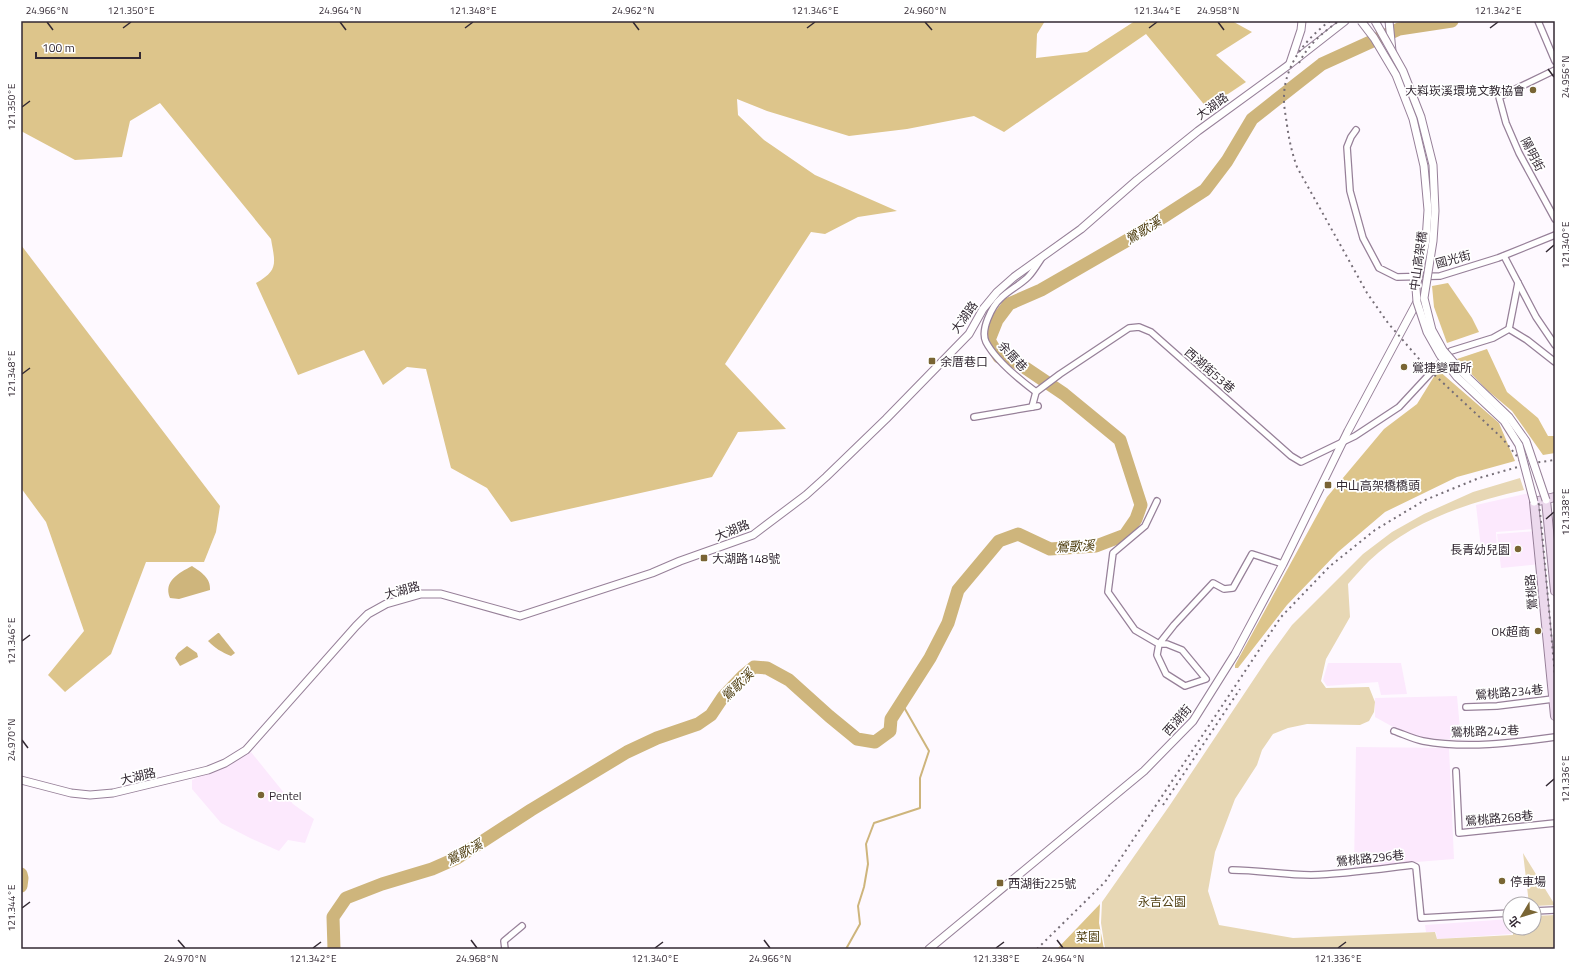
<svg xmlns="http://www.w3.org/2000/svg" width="1576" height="970" viewBox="0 0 1576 970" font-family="'Titillium Web','Noto Sans TC',sans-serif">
	<rect width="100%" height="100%" fill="#fef9ff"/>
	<g fill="#fce9fd">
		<path d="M1529,493L1535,529L1496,532L1497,546L1481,548L1476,505Z"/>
		<path d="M1536,531L1540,564L1501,568L1497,534Z"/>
		<path d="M1328,663H1401L1407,694L1381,695L1378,682L1327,686L1323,680Z"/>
		<path d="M1457,696L1461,740L1422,738L1395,728L1375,717V698Z"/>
		<path d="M1356,747L1449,748L1454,859L1354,867Z"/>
		<path d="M251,752L293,804L314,819L305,843L288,840L279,851L250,838L221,823L192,789V780Z"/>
		<path d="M1510,919L1511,934L1437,939L1436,932H1426L1425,925Z"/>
	</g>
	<g fill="#e7d7b4">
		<path d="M1520,478L1524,490C1469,502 1411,521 1369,561C1362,568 1355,576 1348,584L1350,617L1326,659L1321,681L1326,688L1369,687L1375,702L1374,712L1369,721L1360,725L1307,724L1288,728L1273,734L1262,750L1257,765L1235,799L1215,852L1208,891L1219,925L1293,938L1435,932L1437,939L1513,935V928H1534V916L1555,915V949H1105L1101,923L1102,902L1170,805L1268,658L1292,625L1363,554L1392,532L1424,514L1473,492Z"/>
		<path d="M1523,853L1555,905L1534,906V904H1529Z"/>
	</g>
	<g fill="#ddc58b">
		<path d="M21,21H1045L1037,34L1036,58L1087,52L1135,21H1232L1252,32L1216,55L1246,82L1207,108L1146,34L1004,132L974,116L907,129L849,136L767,111L737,99L738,115L764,140L815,175L897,211L858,217L825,234L811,232L725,364L786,429L738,432L712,477L511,522L487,488L451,468L426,369L407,367L383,385L364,350L298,375L256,283C279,270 275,263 271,239L160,103L130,121L122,157L75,160L21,131Z"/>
		<path d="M21,245L220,506L216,532L204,562H146L111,654L65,692L48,675L84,631L46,522L21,488Z"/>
		<path d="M1448,283L1472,318L1479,332L1447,343L1434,307L1432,286Z"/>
		<path d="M1487,349L1507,392L1538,418L1548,436H1555V453L1543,455L1512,411L1487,390L1457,359Z"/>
		<path d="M1438,370L1499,423L1515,461L1457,477L1385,512L1338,552L1287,605L1238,668H1235V665L1327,497L1384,429L1417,404Z"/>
		<path d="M1100,904L1099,923L1104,949H1057Z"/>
	</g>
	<g fill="#ceb57c">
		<path d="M192,566C201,572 211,578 210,590L179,599L170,598C163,581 179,573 192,566Z"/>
		<path d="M218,633H219L235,653L231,656C221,652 215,648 208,641Z"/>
		<path d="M187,646L197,653L198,657L180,666L175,658L178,653Z"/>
	</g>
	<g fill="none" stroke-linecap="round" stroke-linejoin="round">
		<path stroke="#ceb57c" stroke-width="2" d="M846,949L860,924L858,906L864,887L868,864L866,844L874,823L920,808V778L929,751L901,702"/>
		<g stroke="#ceb57c" stroke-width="13">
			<path d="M21,874L22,878L21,886"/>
			<path d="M334,949L333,917L346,898L382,884L432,869L457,858L531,810L627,752L657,738L698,724L711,715L723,697L743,676L754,667L767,668L789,680L829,716L857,739L875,742L890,731L891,719L930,658L948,623L958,590L999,541L1018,534L1050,549L1096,546L1125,535L1136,519L1141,505L1120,440L1064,394L1018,363L999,357L989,340L997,320L1009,304L1041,290L1126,241L1205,190L1227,161L1252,119L1322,64L1399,29L1452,21"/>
		</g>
		<g stroke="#978099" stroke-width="8">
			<g id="minor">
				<path d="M1538,21L1555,61"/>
				<path d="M1555,70L1499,97L1506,123L1519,153L1555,219"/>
				<path d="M1356,130L1351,137L1347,147L1350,191L1363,238L1379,268L1397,277L1440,276L1498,258L1555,235"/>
				<path d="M1504,256L1536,317L1555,345"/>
				<path d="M1509,329L1518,283"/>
				<path d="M1036,392C1020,380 996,361 986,342C980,330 992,306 1001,298C1009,290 1020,285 1028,277C1033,272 1037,265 1041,259"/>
				<path d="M1032,407L1036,392L1060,374L1129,328L1139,327L1151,332L1291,456L1301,462L1355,436L1399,407L1451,351L1493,338L1509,329L1527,340L1555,362"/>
				<path d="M974,417L1038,406"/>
				<path d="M1157,501L1145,526L1113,553L1108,592L1135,630L1159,644H1167L1182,650L1206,679L1185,686L1166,674L1157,655L1159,644L1174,625L1213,583L1224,589L1233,588L1252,554L1283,564"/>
				<path d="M1466,707L1497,706L1553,699"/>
				<path d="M1394,731C1403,734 1413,739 1423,741C1467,749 1511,743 1555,737"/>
				<path d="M1456,771L1459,833L1555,823"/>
				<path d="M1232,870C1258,870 1285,875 1311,875C1345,874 1379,869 1412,865L1416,867L1421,918L1510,913"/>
				<path d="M1534,911L1555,910"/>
				<path d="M505,949L504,941L522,926"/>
			</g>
		</g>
		<g stroke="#978099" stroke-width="9">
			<g id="tertiary">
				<path d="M1389,21L1392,51"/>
				<path d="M1290,63L1301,30L1302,21"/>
				<path d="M21,780L71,793L90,795L113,793L208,770L225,763L246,750L356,626L368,614L386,604L421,594H441L520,616L652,573L680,561L753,535L806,495L826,477L886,419L969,334L983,309L997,292L1014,277L1081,229L1137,180L1198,131L1290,64L1345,21"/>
				<path d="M929,949L1144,771L1193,721L1235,654L1283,564L1348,431L1417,302L1420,301"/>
			</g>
		</g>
		<g stroke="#978099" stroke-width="10">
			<g id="secondary">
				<path d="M1555,497L1534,502L1555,716"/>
				<path d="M1546,500L1555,591"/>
			</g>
		</g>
		<use href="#minor" stroke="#fff" stroke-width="5.5"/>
		<use href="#tertiary" stroke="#fff" stroke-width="7"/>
		<use href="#secondary" stroke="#ecd9ed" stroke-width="8"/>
		<g stroke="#766e77" stroke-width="2" stroke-dasharray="2 4" stroke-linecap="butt">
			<path d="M1330,21C1305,39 1283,67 1284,100C1284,108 1286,117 1287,125C1289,140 1292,153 1297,167L1367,293L1388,323L1426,367L1502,438L1516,455L1529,475L1539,505L1541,521L1555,676"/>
			<path d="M1299,63C1308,45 1323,32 1339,21"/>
			<path d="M1163,805L1240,689"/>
			<path d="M1037,949L1105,882L1281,617L1330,566L1375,530L1425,500L1479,478L1532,463L1555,460"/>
		</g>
		<g stroke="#978099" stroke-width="9" stroke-linecap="butt">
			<g id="tertiary-bridge">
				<path d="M1361,21L1374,38L1396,75L1413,119L1424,166L1428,210L1426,240L1416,288L1417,302L1427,332L1440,355L1457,377L1504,421L1519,445L1534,502"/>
				<path d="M1375,21L1403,71L1421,117L1433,165L1435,211L1433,241L1424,298L1432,330L1443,350L1462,372L1509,417L1526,441L1546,500"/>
			</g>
		</g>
		<use href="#tertiary-bridge" stroke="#fff" stroke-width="7"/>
	</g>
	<path fill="none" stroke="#332933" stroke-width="1.5" d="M47,22L53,30M340,22L346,30M633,22L639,30M925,22L932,30M1218,22L1224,30M123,28L131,22M465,28L473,22M807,28L815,22M1149,28L1157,22M1490,28L1498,22M1548,69L1554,77M22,107L30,101M1546,252L1554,245M22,374L30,368M1546,519L1554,512M22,641L30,635M22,740L28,748M1546,786L1554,779M22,908L30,902M178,940L185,948M471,940L477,948M764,940L770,948M1057,940L1063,948M313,948L321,942M655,948L663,942M996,948L1004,942M1338,948L1346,942"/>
	<g fill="#796534" stroke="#fff" stroke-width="1.5">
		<circle cx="1533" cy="90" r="4"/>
		<rect x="928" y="357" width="8" height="8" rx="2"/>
		<circle cx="1404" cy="367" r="4"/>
		<rect x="1324" y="481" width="8" height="8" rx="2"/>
		<circle cx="1518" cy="549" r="4"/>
		<rect x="700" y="554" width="8" height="8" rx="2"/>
		<circle cx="1538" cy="631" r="4"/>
		<circle cx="261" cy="795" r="4"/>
		<circle cx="1502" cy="881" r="4"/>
		<rect x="996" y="879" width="8" height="8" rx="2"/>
	</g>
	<g text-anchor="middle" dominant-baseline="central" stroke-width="3.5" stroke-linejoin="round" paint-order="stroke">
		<g font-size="12" fill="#332933" stroke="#fff" text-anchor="start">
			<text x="1525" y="90" text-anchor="end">大嵙崁溪環境文教協會</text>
			<text x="940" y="361">余厝巷口</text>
			<text x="1412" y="367">鶯捷變電所</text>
			<text x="1336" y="485">中山高架橋橋頭</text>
			<text x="1510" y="549" text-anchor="end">長青幼兒園</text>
			<text x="712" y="558">大湖路148號</text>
			<text x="1530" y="631" text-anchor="end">OK超商</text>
			<text x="269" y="795">Pentel</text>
			<text x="1510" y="881">停車場</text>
			<text x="1008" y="883">西湖街225號</text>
		</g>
		<g font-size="12" fill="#332933" stroke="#fff">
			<text transform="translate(1212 106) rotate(-36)">大湖路</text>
			<text transform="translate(1533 154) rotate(63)">陽明街</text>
			<text transform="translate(1453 259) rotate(-15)">國光街</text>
			<text transform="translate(1418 261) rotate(-82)">中山高架橋</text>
			<text transform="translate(964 317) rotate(-55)">大湖路</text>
			<text transform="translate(1013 356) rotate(47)">余厝巷</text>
			<text transform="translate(1210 370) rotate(41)">西湖街53巷</text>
			<text transform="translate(732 530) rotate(-22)">大湖路</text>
			<text transform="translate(402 590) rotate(-15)">大湖路</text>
			<text transform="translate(1531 592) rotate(-95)">鶯桃路</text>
			<text transform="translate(1509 692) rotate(-5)">鶯桃路234巷</text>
			<text transform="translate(1177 720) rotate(-49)">西湖街</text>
			<text transform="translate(1485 731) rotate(-2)">鶯桃路242巷</text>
			<text transform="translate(138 776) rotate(-13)">大湖路</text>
			<text transform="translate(1499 818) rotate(-5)">鶯桃路268巷</text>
			<text transform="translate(1370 858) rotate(-6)">鶯桃路296巷</text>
		</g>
		<g font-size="12" fill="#524113" stroke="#fff">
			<text x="1162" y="901">永吉公園</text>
			<text x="1088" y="936">菜園</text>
		</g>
		<g font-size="13" font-style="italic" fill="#4c3b0c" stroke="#fff">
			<text transform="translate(1143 230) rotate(-32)">鶯歌溪</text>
			<text transform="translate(1075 546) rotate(-4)">鶯歌溪</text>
			<text transform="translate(737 685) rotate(-45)">鶯歌溪</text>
			<text transform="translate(464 852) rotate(-28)">鶯歌溪</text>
		</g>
	</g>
	<rect width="1576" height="970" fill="none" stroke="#ffffff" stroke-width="44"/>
	<g transform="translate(1522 916) rotate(232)"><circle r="19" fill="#ffffff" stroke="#ada9ad"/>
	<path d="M0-3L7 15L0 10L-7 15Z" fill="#796534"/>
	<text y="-6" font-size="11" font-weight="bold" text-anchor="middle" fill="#332933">北</text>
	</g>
	<path d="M36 52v6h104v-6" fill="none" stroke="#332933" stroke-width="2"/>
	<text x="42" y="52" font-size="12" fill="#332933" stroke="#ffffff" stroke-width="3" paint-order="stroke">100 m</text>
	<rect x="22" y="22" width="1532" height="926" fill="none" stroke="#332933" stroke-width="1.5"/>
	<g font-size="10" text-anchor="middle" fill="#332933">
		<text x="47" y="14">24.966°N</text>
		<text x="131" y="14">121.350°E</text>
		<text x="340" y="14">24.964°N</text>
		<text x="473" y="14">121.348°E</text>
		<text x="633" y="14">24.962°N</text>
		<text x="815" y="14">121.346°E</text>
		<text x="925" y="14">24.960°N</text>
		<text x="1157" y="14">121.344°E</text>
		<text x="1218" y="14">24.958°N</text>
		<text x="1498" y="14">121.342°E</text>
		<text transform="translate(1565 77) rotate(-90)" y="4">24.956°N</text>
		<text transform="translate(11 107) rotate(-90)" y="4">121.350°E</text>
		<text transform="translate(1565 245) rotate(-90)" y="4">121.340°E</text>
		<text transform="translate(11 374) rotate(-90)" y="4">121.348°E</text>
		<text transform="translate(1565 512) rotate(-90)" y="4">121.338°E</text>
		<text transform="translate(11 641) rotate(-90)" y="4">121.346°E</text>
		<text transform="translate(11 740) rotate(-90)" y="4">24.970°N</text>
		<text transform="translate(1565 779) rotate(-90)" y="4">121.336°E</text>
		<text transform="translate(11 908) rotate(-90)" y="4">121.344°E</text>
		<text x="185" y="962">24.970°N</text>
		<text x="313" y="962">121.342°E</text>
		<text x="477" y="962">24.968°N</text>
		<text x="655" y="962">121.340°E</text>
		<text x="770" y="962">24.966°N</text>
		<text x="996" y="962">121.338°E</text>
		<text x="1063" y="962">24.964°N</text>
		<text x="1338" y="962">121.336°E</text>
	</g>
</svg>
